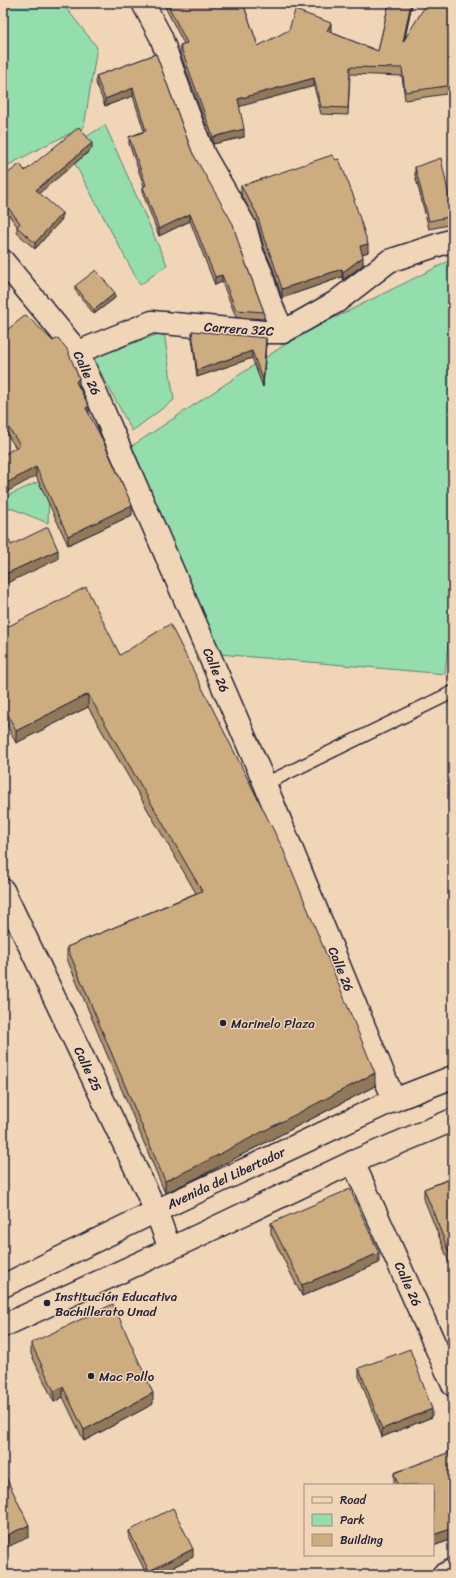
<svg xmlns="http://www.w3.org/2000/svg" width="456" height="1578" viewBox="0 0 456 1578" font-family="Sriracha,sans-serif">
	<rect width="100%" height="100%" fill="#f0d6b7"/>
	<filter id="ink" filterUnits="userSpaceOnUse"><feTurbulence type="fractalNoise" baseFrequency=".025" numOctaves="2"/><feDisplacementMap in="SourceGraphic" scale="8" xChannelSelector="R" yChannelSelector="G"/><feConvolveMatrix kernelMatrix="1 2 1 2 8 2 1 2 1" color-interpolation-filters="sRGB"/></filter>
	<g filter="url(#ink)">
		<g fill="#94ddad" stroke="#5b8074">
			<path d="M3,3H62L97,47L84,127L48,144L3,168Z"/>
			<path d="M105,125L167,265L140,285L67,149Z"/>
			<path d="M453,259V597L445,674L219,654L132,446L298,336Z"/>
			<path d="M164,332L174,400L132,431L93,358Z"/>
			<path d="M49,477L48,523L3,505L9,495Z"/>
		</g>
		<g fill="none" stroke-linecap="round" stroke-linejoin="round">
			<g stroke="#22223b" stroke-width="15">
				<path id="service" d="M265,784L453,692"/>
			</g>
			<g stroke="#22223b" stroke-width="25">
				<g id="minor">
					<path d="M143,3L161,37L184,103L204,155L245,226L252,252L261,273L269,300L283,332"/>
					<path d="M3,261L78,352L265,784L394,1100"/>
					<path d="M78,352L152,322L264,332H283L336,302L389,261L453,240"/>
					<path d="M3,890L156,1211L170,1249"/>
					<path d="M353,1162L453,1385"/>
					<path d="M443,1575L453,1570"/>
				</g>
			</g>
			<g stroke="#22223b" stroke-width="25">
				<g id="secondary">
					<path d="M3,1286L156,1211L394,1100L453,1077"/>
					<path d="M3,1326L170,1249L353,1162L453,1120"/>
				</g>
			</g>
			<use href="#service" stroke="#f0d6b7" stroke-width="12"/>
			<use href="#minor" stroke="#f0d6b7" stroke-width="22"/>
			<use href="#secondary" stroke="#f0d6b7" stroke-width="22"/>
		</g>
		<g fill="#b0946e" stroke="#22223b">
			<path d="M163,3H243L258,46L331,30L330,32L378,51L389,3H412L405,38L453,3V93L405,100L402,76L350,74L348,115L321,114L314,86L239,106L244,137L213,144L180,53V45L184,44Z"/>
			<path d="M156,54L192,152L240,248L264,312V319L236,317L222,282L215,285L190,221L159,236L143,194V187L144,186L129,144V137L144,131L133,96L105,106L96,83V76Z"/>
			<path d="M92,149L39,193L62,219L35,249L17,233V226L3,207V177Z"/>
			<path d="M415,167L453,216V224L429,229L415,175Z"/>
			<path d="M241,186L355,204L368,252L362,254L363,265L343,280L342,277L282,298L273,269L264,248L257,223L241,194Z"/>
			<path d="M75,286L115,298L94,314L75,290Z"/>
			<path d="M192,331L266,344L263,387L252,358L197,377L192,338Z"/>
			<path d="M3,333L79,387L89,415L132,515L68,545L36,476L16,448L3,428Z"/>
			<path d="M3,629L120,655L375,1086L193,1180L165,1193L67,959V947L196,893L88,707L16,743L3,717Z"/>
			<path d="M451,1168H453V1272L424,1199V1189L451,1178Z"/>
			<path d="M271,1223L379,1263L302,1296L271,1234Z"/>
			<path d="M31,1343L153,1404L84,1441L63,1397L54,1402L31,1354Z"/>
			<path d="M359,1368L432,1417L382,1437L359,1376Z"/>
			<path d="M453,1451V1539L433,1546V1485H395L394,1483V1473Z"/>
			<path d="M129,1531L193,1557L157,1575H147L129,1539Z"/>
		</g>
		<g fill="#90785a" stroke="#22223b">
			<path d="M411,3H412L403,49V42Z"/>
			<path d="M331,23V30L327,38V31Z"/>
			<path d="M314,78V86L238,107V99Z"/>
			<path d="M133,88V96L105,106V99Z"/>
			<path d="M244,129V137L213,144V137Z"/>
			<path d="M92,143V149L36,196V190Z"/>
			<path d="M62,213V219L35,249V243Z"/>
			<path d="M190,214V221L159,236V229Z"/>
			<path d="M368,244V252L360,255V246Z"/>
			<path d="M363,257V265L343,280V272Z"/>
			<path d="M342,269V277L282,298V289Z"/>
			<path d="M222,275V282L215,285V277Z"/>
			<path d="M115,293V298L94,314V310Z"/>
			<path d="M266,338V344L263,387V380Z"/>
			<path d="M252,351V358L197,377V370Z"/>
			<path d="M79,378V387L76,391V382Z"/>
			<path d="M89,406V415L86,408Z"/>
			<path d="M36,467V476L3,494V485Z"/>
			<path d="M132,505V515L68,545V536Z"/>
			<path d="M58,550V559L3,585V575Z"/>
			<path d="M88,694V707L16,743V731Z"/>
			<path d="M375,1073V1086L193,1180L165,1193V1181Z"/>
			<path d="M379,1253V1263L302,1296V1285Z"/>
			<path d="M63,1387V1397L54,1402V1391Z"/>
			<path d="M153,1393V1404L84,1441V1430Z"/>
			<path d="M432,1409V1417L382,1437V1429Z"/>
			<path d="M29,1525V1537L3,1549V1537Z"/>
			<path d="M453,1528V1539L433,1546V1535Z"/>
			<path d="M193,1549V1557L157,1575H149V1571Z"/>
		</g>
		<g fill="#cdac80" stroke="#22223b">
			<path d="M167,3H243L258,46L289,30L295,10L331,23L327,31L378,51L389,3H411L403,42L427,3H453V85L405,92L402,68L350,67L348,108L321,107L314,78L238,99L244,129L213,137L180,45L187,43Z"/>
			<path d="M156,54L192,152L233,224L240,248L264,312L236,310L222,275L215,277L190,214L159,229L143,187L146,185L129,137L146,131L133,88L105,99L96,76Z"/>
			<path d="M79,127L92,143L36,190L62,213L35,243L17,227L20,223L3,201V177L20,164L25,171Z"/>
			<path d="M332,155L336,160L339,159L355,200H354L368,244L360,246L363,257L343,272L342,269L282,289L273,261L264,239L257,214L241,186Z"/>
			<path d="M441,158L453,216L429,221L415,167Z"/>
			<path d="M96,270L115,293L94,310L75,286Z"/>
			<path d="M26,315L53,341L58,338L67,349L79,378L76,382L89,406L86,408L102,439L132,505L68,536L36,467L3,485V455L20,445L3,419V333Z"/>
			<path d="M192,331L266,338L263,380L252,351L197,370Z"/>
			<path d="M3,526L11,545L48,527L58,550L3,575Z"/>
			<path d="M86,587L120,655L170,624L283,849L375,1073L193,1168L165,1181L67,947L202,891L88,694L16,731L3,704V629Z"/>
			<path d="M453,1178V1262L424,1189Z"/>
			<path d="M350,1189L379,1253L302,1285L271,1223Z"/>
			<path d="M113,1304L153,1393L84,1430L63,1387L54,1391L31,1343Z"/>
			<path d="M410,1349L432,1409L382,1429L359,1368Z"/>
			<path d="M453,1451V1528L433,1535V1485H398L394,1473Z"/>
			<path d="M3,1471L29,1525L3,1537Z"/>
			<path d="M173,1508L193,1549L149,1571L129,1531Z"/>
		</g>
	</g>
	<g fill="#22223b" stroke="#f0d6b7" stroke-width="1.5">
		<circle cx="223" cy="1023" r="4"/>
		<circle cx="47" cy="1303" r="4"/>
		<circle cx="91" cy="1376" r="4"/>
	</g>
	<g text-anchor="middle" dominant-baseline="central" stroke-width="3" stroke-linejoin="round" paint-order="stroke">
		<g font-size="13" fill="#22223b" stroke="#f0d6b7">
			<text transform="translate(239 329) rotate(4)">Carrera 32C</text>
			<text transform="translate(87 373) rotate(65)">Calle 26</text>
			<text transform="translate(216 670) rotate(67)">Calle 26</text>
			<text transform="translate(341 969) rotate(68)">Calle 26</text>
			<text transform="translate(88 1069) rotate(65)">Calle 25</text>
			<text transform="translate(226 1178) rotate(-25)">Avenida del Libertador</text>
			<text transform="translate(408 1284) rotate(66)">Calle 26</text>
		</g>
		<g font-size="13" fill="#22223b" stroke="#f0d6b7" text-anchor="start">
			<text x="231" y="1023">Marinelo Plaza</text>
			<text x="55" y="1296">Institución Educativa<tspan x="55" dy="15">Bachillerato Unad</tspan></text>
			<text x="99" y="1376">Mac Pollo</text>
		</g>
	</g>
	<rect width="456" height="1578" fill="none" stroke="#f0d6b7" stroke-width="16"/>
	<rect x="8" y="8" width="440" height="1562" fill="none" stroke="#22223b" stroke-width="1.5" filter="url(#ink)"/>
	<rect x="304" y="1484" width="130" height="72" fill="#f0d6b7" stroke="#9e8e85"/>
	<rect x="312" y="1497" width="20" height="6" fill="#f0d6b7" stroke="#9e8e85"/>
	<text x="340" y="1504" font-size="12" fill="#22223b">Road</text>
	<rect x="312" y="1514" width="20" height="12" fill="#94ddad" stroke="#9e8e85"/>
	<text x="340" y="1524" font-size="12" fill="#22223b">Park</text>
	<rect x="312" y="1534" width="20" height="12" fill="#cdac80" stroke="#9e8e85"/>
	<text x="340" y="1544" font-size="12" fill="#22223b">Building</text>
</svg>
